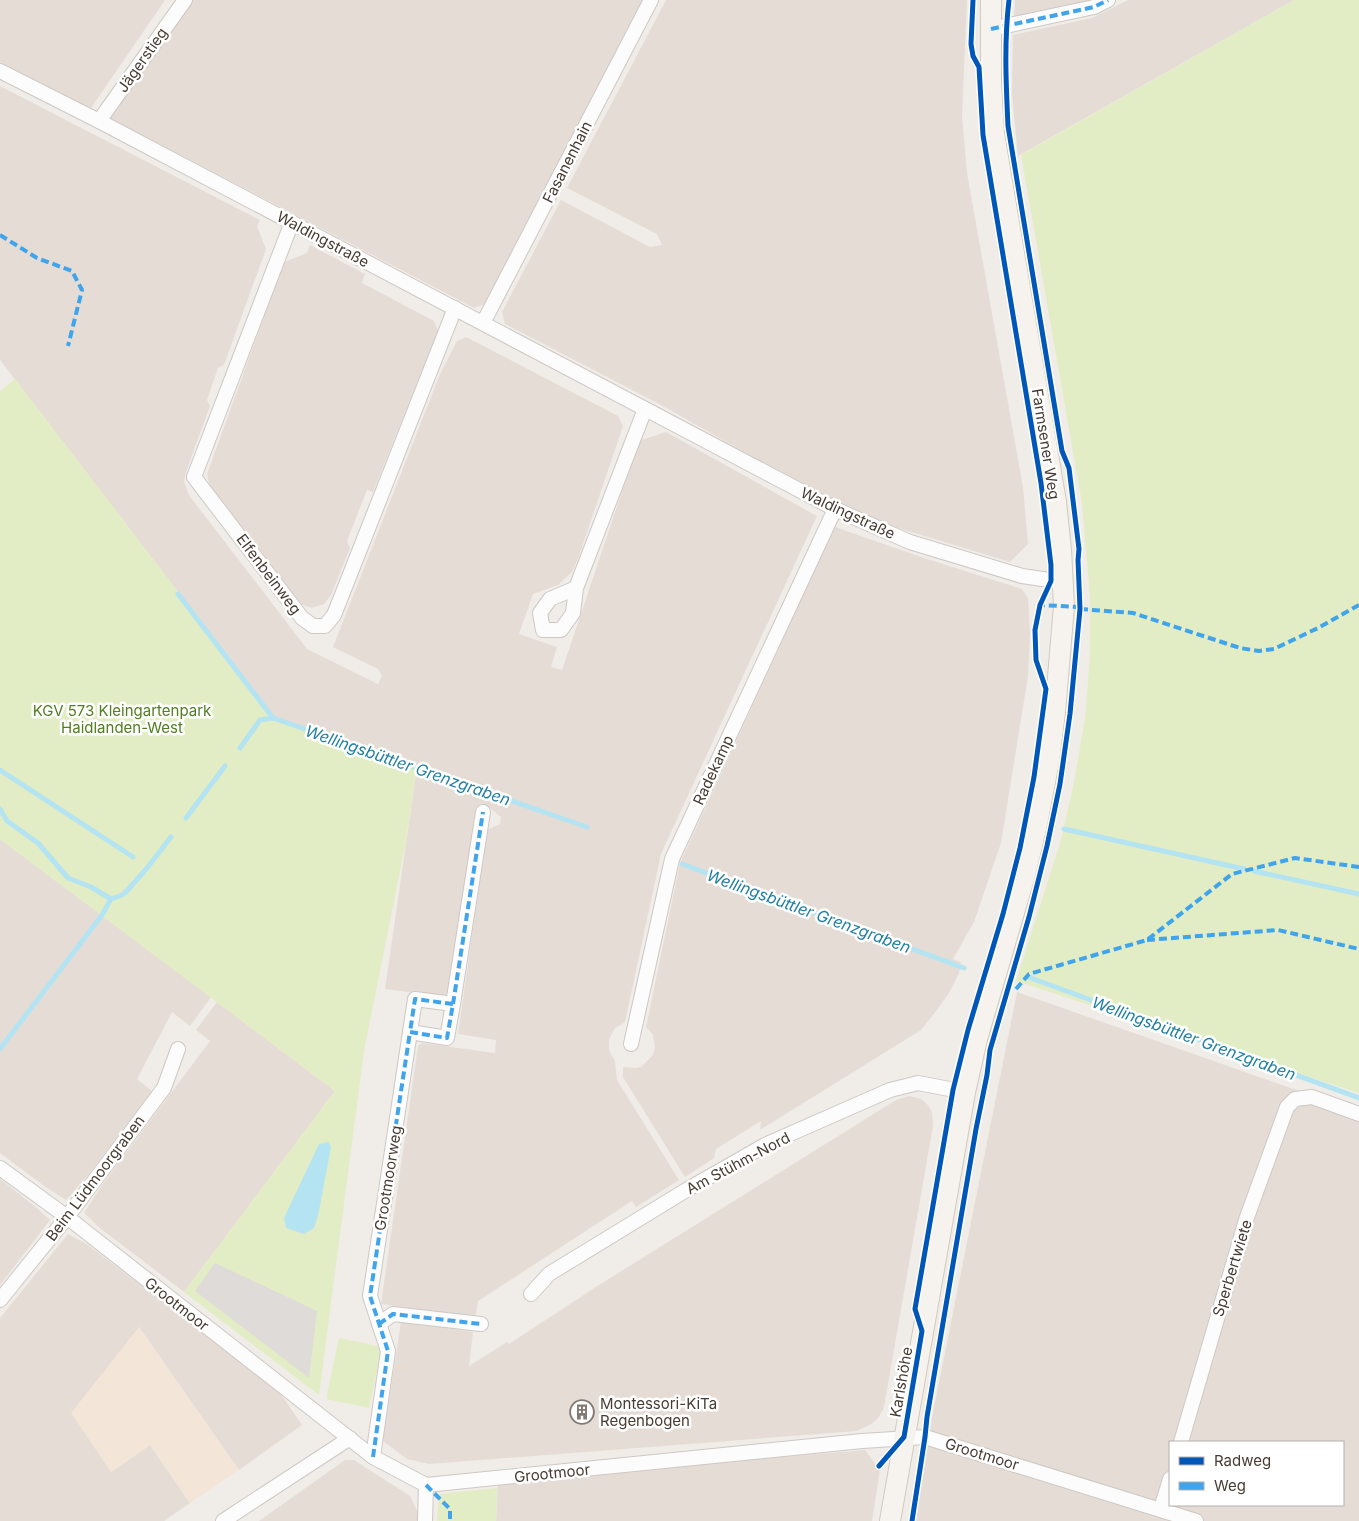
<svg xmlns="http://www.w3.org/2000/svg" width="1359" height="1521" viewBox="0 0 1359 1521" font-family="Inter,sans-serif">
	<rect width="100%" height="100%" fill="#f0ece8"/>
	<g fill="#e5ddd5" fill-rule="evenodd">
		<path d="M0,0H165L91,108L0,62Z"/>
		<path d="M191,0H645L485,304L474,308L110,118Z"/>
		<path d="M666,0H967L962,115L967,173L1023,487L1028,544L1010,562L862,517L841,507L661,405L505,324L502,312L561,200L650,247L662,245L657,234L567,188Z"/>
		<path d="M1015,0H1091L1014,18Z"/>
		<path d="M1128,0H1294L1018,156L1012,94L1013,35L1092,18Z"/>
		<path d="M0,86L260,220L257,226L266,249L224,365L218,368L207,400L210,406L187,469L184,481L188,493L192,499L307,649L378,684L382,676L378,669L333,647L440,374L457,341L466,337L618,416L623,426L578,559L572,572L558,585L533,594L519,634L557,647L551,667L562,670L639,441L666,432L817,516L661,854L625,1022L615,1028L609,1039V1050L615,1061L617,1080L679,1180L636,1207L632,1201L478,1301L475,1318L381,1304L418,1046L422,1043L495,1053L496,1040L458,1034L487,830L500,824L501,817L490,808L476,807L449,997L385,989L417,767L274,717L0,360Z"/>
		<path d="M310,245L365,274L362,283L434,321L438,331L373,492L367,490L347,541L350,548L331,595L324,604L312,608L300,604L210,487L207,474L284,262L307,253Z"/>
		<path d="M835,527L924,558L1022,589L1028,598L1030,634L1028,676L1001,843L974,922L953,959L961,962L959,973L949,993L936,1011L921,1030L760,1130L761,1121L716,1149L714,1158L685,1177L623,1077V1067L635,1068L641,1067L652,1056L655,1049L653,1035L646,1027L680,863Z"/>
		<path d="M0,839L211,997L190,1026L172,1012L137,1079L152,1091L88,1175L66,1200L47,1188L0,1153Z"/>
		<path d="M1017,992L1359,1112V1521H915L934,1407ZM1170,1442H1343V1505H1170Z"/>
		<path d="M217,1002L335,1091L184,1292L101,1229L84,1213L102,1185L210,1041L196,1030Z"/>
		<path d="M909,1096L921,1099L927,1104L932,1112L933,1126L884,1407L879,1417L873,1423L857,1431L429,1464L407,1459L383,1441L401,1321L473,1332L469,1366L507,1342L509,1344L599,1285L896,1100Z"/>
		<path d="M0,1179L33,1205L50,1220L0,1285Z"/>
		<path d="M68,1234L88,1245L278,1390L302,1425L239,1470L139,1327L111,1472L150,1445L190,1503L164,1521H0V1318Z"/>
		<path d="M865,1450L880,1470L872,1521H496L498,1480Z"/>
		<path d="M345,1460H354L410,1496L418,1513V1521H259Z"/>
	</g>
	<path fill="#f4e5d9" d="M139,1327L239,1470L190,1503L150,1445L111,1472L71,1413Z"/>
	<g fill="#e3edc5">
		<path d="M1294,0H1359V1093L1016,981L1062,837L1075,777L1085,718L1090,657V597L1082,503L1021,155Z"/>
		<path d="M15,379L274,717L417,767L405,846L364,1051L319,1395L184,1292L335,1091L0,839V391Z"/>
		<path d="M339,1338L382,1347L369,1408L326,1399Z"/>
		<path d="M497,1488L496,1521H437L439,1494Z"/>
	</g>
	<path fill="#dfdbd8" d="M215,1263L317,1311L309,1378L195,1291Z"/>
	<path fill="#b4e3f2" d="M328,1142L331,1147L318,1216L314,1228L304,1234L286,1228L284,1218L319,1144Z"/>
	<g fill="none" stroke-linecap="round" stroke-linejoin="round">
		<g stroke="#b4e3f2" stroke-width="5">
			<path d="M178,594L273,718"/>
			<path d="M240,748L260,720L273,718L587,827"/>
			<path d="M0,770L133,857"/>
			<path d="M0,809L7,821L38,843L68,878L91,887L111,899"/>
			<path d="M186,818L225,766"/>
			<path d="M1064,829L1244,869"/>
			<path d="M682,864L964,968"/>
			<path d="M1254,871L1359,894"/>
			<path d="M1028,977L1359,1098"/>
			<path d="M0,1049L102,915L111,899L122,895L126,892L147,868L171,837"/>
		</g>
		<g stroke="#cdc8c4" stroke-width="16">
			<g id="minor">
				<path d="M991,29L1094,7L1108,0"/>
				<path d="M0,71L99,121L835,509L910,542L1022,576L1063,582"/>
				<path d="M99,121L185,0"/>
				<path d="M292,222L194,477L302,618L313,626H325L334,615L455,308"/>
				<path d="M483,323L651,0"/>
				<path d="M576,588L550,599L540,613L543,630H561L573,613L576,588L645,409"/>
				<path d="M453,1004L483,812"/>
				<path d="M631,1044L672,859L835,509"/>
				<path d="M0,1168L67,1217L373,1457L426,1485L862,1441L925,1437L1196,1521"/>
				<path d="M531,1294L549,1274L688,1189L765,1145L890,1090L918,1083L965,1092"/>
				<path d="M0,1300L67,1217L164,1088L178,1049"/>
				<path d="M379,1324L393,1314L481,1324"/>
				<path d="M1181,1442L1246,1220L1287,1107L1295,1099L1312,1097L1359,1114"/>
				<path d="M373,1457L388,1351L370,1296L410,1032L447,1038L453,1004L415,999L410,1032"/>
				<path d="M1161,1509L1170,1479"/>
				<path d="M223,1521L350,1438"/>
				<path d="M425,1521L426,1485"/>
			</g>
		</g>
		<g stroke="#d2cabf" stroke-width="22">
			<path id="secondary" d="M890,1521L965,1092L977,1039L1025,875L1037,824L1049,761L1055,712L1064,606L1061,550L1056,502L994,134L991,82V0"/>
		</g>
		<use href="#minor" stroke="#fdfcfc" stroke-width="14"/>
		<use href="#secondary" stroke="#f6f3ee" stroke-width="20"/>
		<g stroke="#3fa4eb" stroke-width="4" stroke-dasharray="8 4" stroke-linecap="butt">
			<path d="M991,29L1094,7L1108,0"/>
			<path d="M0,235L37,258L72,271L82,290L68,346"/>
			<path d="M1039,608L1040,605L1079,607"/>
			<path d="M1080,609L1133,613L1240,648L1259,651L1274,649L1318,628L1359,605"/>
			<path d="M1147,940L1278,930L1359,949"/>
			<path d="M1016,989L1029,974L1147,940L1232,874L1295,858L1359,867"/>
			<path d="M453,1004L483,812"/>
			<path d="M379,1324L393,1314L481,1324"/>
			<path d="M373,1457L388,1351L370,1296L410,1032L447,1038L453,1004L415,999L410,1032"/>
			<path d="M426,1485L450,1509V1521"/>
		</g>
		<g stroke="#fff" stroke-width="8">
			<g id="cycleway">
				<path d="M879,1466L904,1437L922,1331L915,1309L953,1090L968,1030L1003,914L1020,848L1034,777L1046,689L1036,660L1035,630L1040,605L1051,581V565L1041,483L983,135L979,67L973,56L971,44L973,0"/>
				<path d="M912,1521L925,1437L927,1417L976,1129L987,1075L990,1050L1029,917L1047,846L1060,784L1070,714L1080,609L1078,560L1079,549L1069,468L1062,451L1008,126C1006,84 1004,42 1009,0"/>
			</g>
		</g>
		<use href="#cycleway" stroke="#0057b8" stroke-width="5"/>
	</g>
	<defs>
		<g id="building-ring" transform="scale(1.25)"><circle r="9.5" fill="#fff" stroke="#827a73" stroke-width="1.5"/><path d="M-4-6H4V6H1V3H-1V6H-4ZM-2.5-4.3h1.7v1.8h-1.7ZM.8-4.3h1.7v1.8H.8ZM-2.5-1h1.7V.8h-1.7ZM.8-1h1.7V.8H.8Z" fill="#827a73"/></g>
	</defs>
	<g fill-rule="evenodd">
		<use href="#building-ring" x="582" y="1412"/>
	</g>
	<g text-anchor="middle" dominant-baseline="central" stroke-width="5" stroke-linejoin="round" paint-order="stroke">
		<g font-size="15" fill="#473c34" stroke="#fff">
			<text transform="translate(142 60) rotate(-55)">Jägerstieg</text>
			<text transform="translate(567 162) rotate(-63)">Fasanenhain</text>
			<text transform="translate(323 239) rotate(28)">Waldingstraße</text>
			<text transform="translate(1046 444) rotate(81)">Farmsener Weg</text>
			<text transform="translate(848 513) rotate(25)">Waldingstraße</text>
			<text transform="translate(269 574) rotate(53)">Elfenbeinweg</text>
			<text transform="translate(713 770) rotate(-65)">Radekamp</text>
			<text transform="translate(738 1163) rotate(-28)">Am Stühm-Nord</text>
			<text transform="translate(95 1178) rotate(-53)">Beim Lüdmoorgraben</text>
			<text transform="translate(388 1178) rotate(-81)">Grootmoorweg</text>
			<text transform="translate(1232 1268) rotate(-73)">Sperbertwiete</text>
			<text transform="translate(177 1304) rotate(38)">Grootmoor</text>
			<text transform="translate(901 1382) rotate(-80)">Karlshöhe</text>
			<text transform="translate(982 1454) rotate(17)">Grootmoor</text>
			<text transform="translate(552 1473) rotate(-6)">Grootmoor</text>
		</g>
		<g font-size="15" fill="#527e21" stroke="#fff">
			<text x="122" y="710">KGV 573 Kleingartenpark<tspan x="122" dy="17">Haidlanden-West</tspan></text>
		</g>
		<g font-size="15" fill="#473c34" stroke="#fff" text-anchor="start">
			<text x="600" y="1403">Montessori-KiTa<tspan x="600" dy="17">Regenbogen</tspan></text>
		</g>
		<g font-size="16" font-style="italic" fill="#207fa3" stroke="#fff">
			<text transform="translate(408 765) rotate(19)">Wellingsbüttler Grenzgraben</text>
			<text transform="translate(809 911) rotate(20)">Wellingsbüttler Grenzgraben</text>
			<text transform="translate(1194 1038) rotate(20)">Wellingsbüttler Grenzgraben</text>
		</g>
	</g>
	<rect x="1169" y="1441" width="175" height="65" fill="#ffffff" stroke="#b5b1ae"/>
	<rect x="1179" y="1457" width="25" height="8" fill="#0057b8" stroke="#b5b1ae"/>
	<text x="1214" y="1466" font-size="15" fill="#473c34">Radweg</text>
	<rect x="1179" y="1482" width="25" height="8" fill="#3fa4eb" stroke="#b5b1ae"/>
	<text x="1214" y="1491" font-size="15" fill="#473c34">Weg</text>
</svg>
